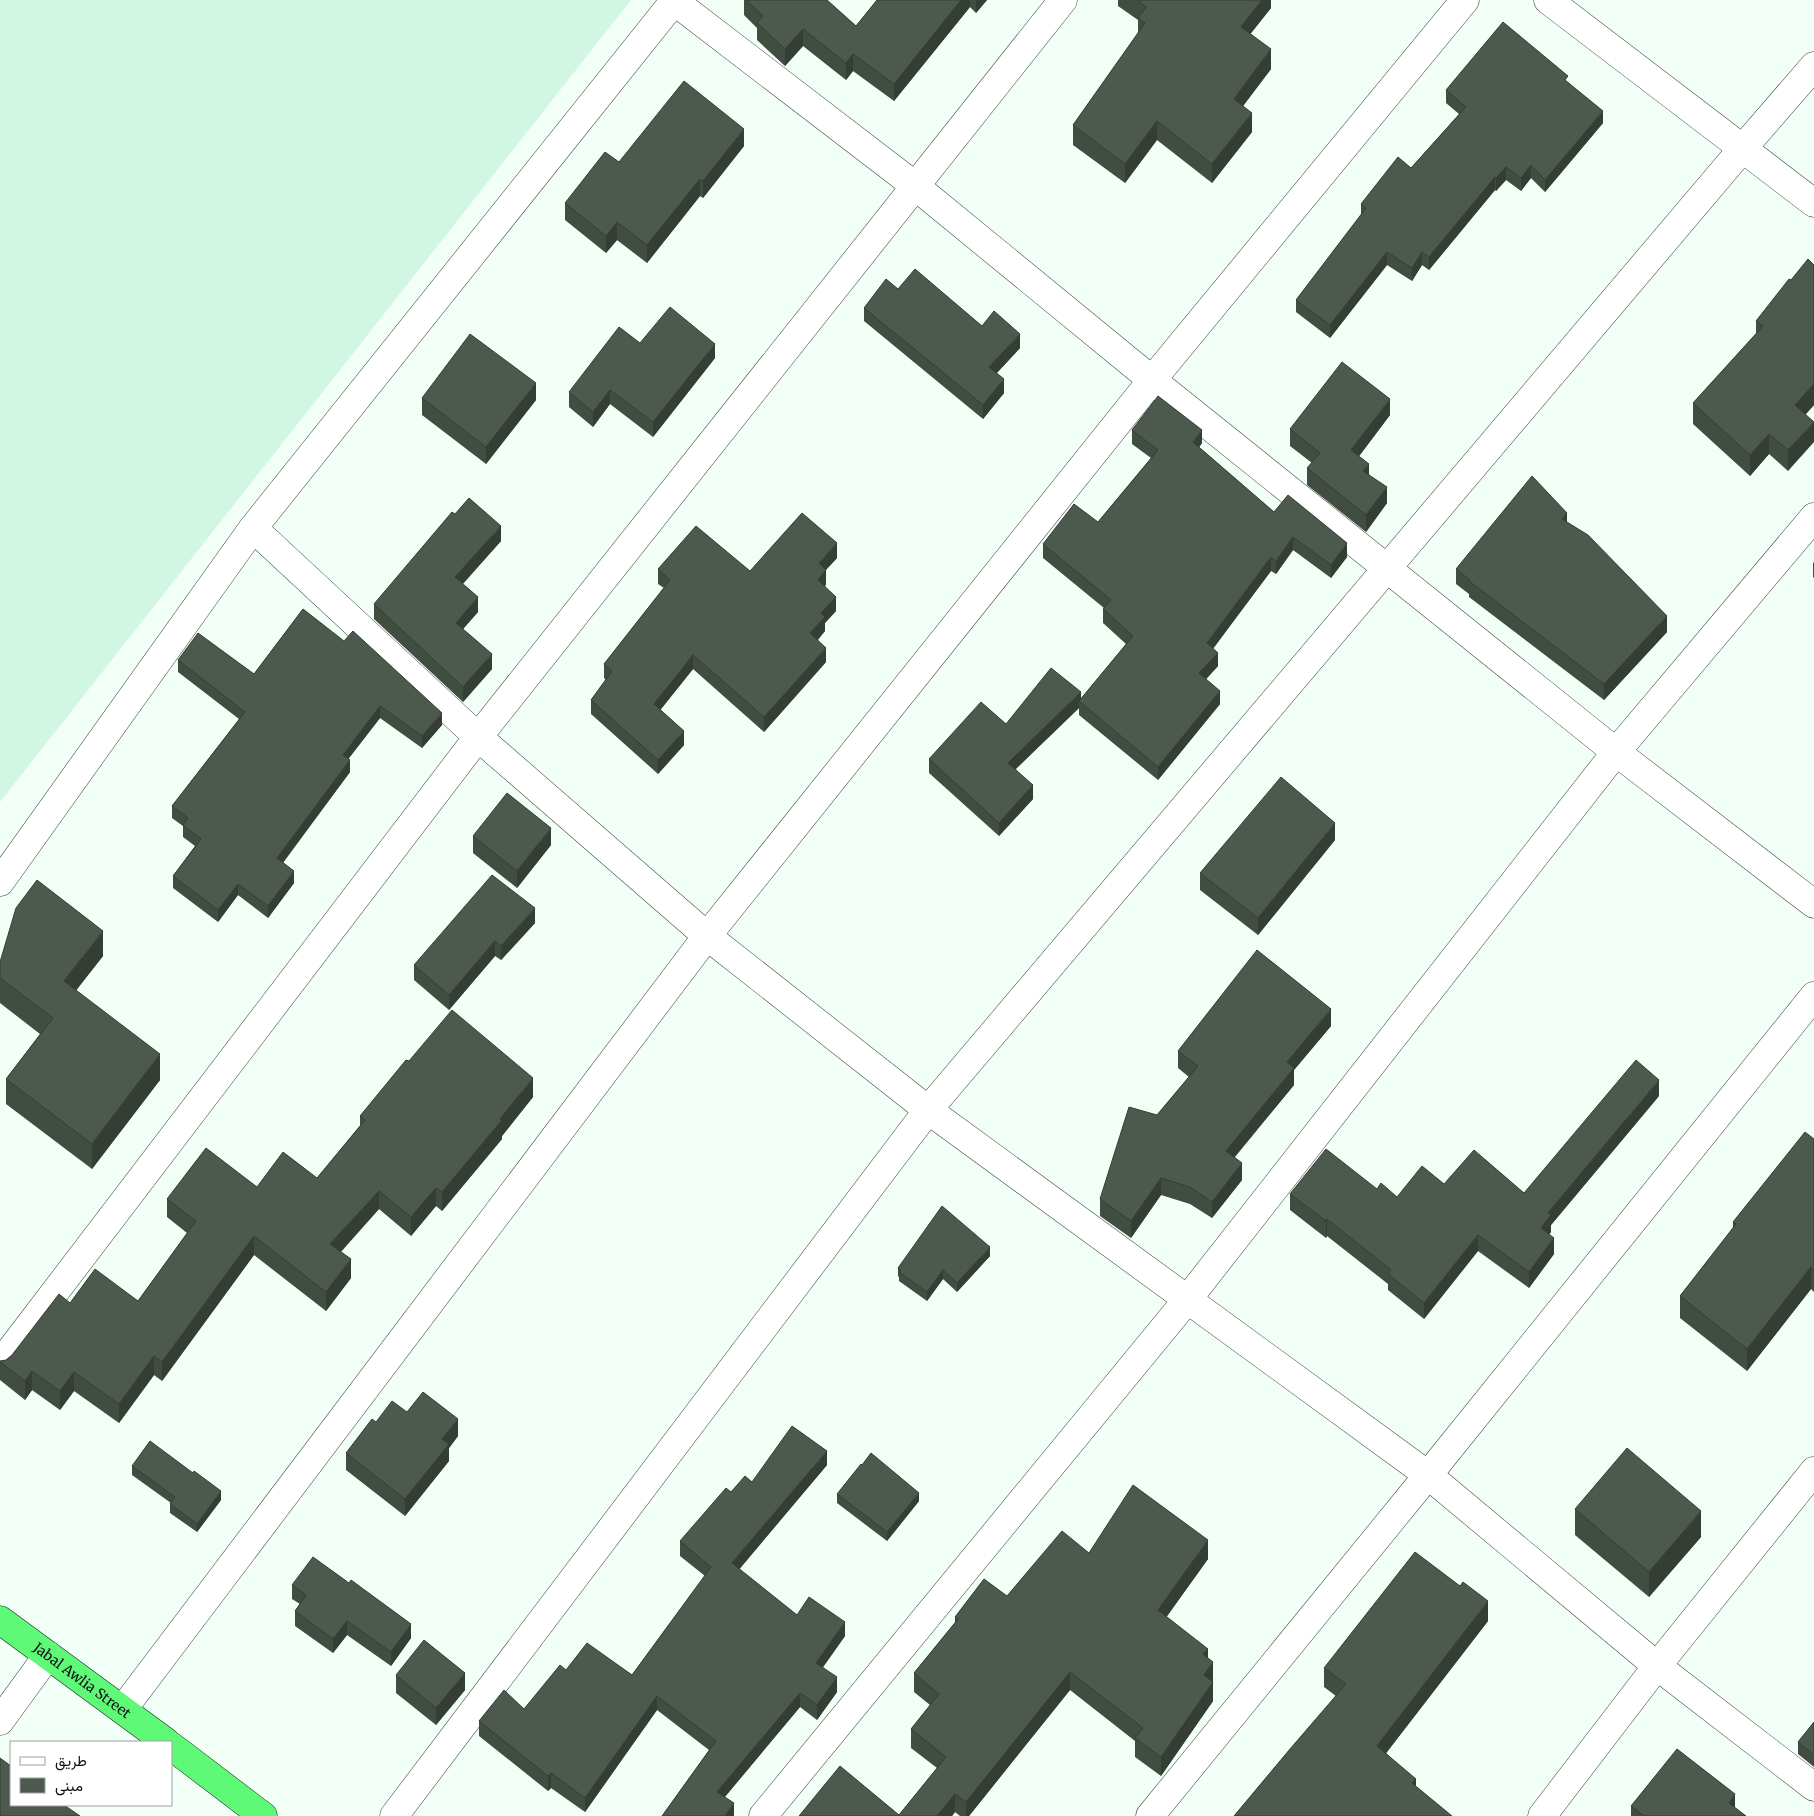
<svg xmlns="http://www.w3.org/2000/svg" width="1814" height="1816" viewBox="0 0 1814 1816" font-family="Merriweather,Vazirmatn,serif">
	<rect width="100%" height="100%" fill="#f2fff7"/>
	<path fill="#d1f6e3" d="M0,0H631L0,802Z"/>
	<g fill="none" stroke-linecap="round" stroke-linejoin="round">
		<g stroke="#434343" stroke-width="29">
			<g id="minor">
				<path d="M1548,0L1814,203"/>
				<path d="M674,1L914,185L1152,380L1616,752L1814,904"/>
				<path d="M253,528L478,737L707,936L928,1110L1428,1475L1657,1666L1814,1787"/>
				<path d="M0,882L253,528L675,0"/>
				<path d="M0,1364L478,737L1063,0"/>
				<path d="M123,1709L707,936L1152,380L1465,0"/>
				<path d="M0,1721L48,1655"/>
				<path d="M394,1816L928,1110L1743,148L1814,66"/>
				<path d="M763,1816L1187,1300L1616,752L1814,517"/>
				<path d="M1150,1816L1428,1475L1814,996"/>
				<path d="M1542,1816L1657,1666L1814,1471"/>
			</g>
		</g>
		<g stroke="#212121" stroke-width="29">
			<g id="trunk">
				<path id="s1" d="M0,1620L166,1742"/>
				<path d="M171,1746L263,1816"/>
			</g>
		</g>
		<use href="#minor" stroke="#fff" stroke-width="28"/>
		<use href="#trunk" stroke="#5ff978" stroke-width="28"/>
	</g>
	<g fill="#414d41">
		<path d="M744,0H827L856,26L877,0H987L976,13L970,7L894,101L853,71L846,80L803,46L785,66L757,40V28L744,15Z"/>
		<path d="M1118,0H1271V8L1250,34L1271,69L1243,106L1252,132L1212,183L1157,140L1125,183L1073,145V125L1138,34V20L1118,6Z"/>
		<path d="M1568,82L1603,123L1545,192L1531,178L1521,191L1506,180L1496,191L1495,190L1429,270L1422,265L1412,281L1387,265L1330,338L1296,312V300L1361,216V204L1411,168L1459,114L1446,103V90Z"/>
		<path d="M744,146L703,198L700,196L647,263L617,240L606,253L565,220V203L619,162Z"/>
		<path d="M1814,265V405L1806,414L1788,471L1769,454L1750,476L1693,424V403L1756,334V321L1791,280Z"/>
		<path d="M898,289L982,326L1020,348L997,373L1004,393L983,419L864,321V308Z"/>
		<path d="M640,343L715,358L653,437L610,404L593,427L569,407V392Z"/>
		<path d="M422,398L536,400L486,464L422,415Z"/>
		<path d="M1390,415L1359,456L1369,474L1387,503L1366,532L1307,485V468L1312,463L1290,446V429Z"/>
		<path d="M1132,430L1202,443L1199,447L1274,512L1347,557L1331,578L1293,550L1276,574L1271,571L1213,648L1218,666L1206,679L1220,704L1158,780L1079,715V708L1016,769L1033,799L999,836L929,773V759L1006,724L1081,699L1126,644L1103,623V609L1104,608L1043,558V544L1098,522L1151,458L1132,444Z"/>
		<path d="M455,514L501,541L463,584L478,612L463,629L492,669L463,702L374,619V604Z"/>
		<path d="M1567,522L1667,632L1604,700L1469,597V594L1456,584V569Z"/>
		<path d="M837,558L826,570V584L825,587L836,611L825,623V631L818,640L826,662L764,732L693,669L660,710L684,745L658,774L591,714V700L606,680L604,678V664L664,588L658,584V569L750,571Z"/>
		<path d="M1814,562V578L1813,577V563Z"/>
		<path d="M303,609L442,725L422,748L380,718L348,759L350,772L283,863L294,883L268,918L238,895L218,922L173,888V876L195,846L183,837V826L172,818V806L239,719L178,672V660L254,674Z"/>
		<path d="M473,836L551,845L517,888L473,853Z"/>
		<path d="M1335,840L1258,935L1200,890V873Z"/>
		<path d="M535,923L501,960L495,956L449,1010L414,980V965Z"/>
		<path d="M103,956L76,990L160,1080L92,1169L6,1104V1079L40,1034L0,1003V962Z"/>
		<path d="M1331,1026L1294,1070V1085L1235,1157L1242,1180L1212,1218L1190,1204L1161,1195L1131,1238L1100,1216V1199L1157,1115L1189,1077L1178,1068V1051Z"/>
		<path d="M409,1061L533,1097L502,1136V1139L442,1211L436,1206L411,1236L379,1209L341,1252L351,1278L326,1311L254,1255L162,1381L154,1375L119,1423L74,1391L60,1410L32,1390L25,1400L0,1380V1361L6,1360L12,1355L70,1303L138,1301L187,1233L167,1217V1199L257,1187L317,1178L360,1126V1116Z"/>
		<path d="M1659,1096L1551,1225V1232L1549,1234L1554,1254L1529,1288L1478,1251L1424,1319L1388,1290V1284L1327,1236L1326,1238L1290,1210V1194L1377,1189L1397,1197L1444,1184L1524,1193Z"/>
		<path d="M1814,1139V1292L1811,1289L1747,1371L1680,1318V1296L1733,1228V1222Z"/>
		<path d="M990,1256L957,1292L943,1279L927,1301L899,1281V1277L898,1276V1268Z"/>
		<path d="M407,1412L458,1436L449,1448V1461L405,1516L346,1470V1453L376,1422Z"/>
		<path d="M827,1465L739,1569L797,1615L845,1636L823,1667L837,1692L817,1720L800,1707L725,1797L734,1816H662L709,1750L657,1710L585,1812L551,1788L548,1791L479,1736V1721L524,1709L566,1670L632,1675L705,1576L680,1556V1541L731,1492L752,1482Z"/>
		<path d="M132,1466L221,1500L197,1532L170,1513V1504L171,1503L132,1475Z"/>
		<path d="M837,1494L919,1501L887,1541L837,1503Z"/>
		<path d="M1575,1509L1701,1537L1649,1597L1575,1535Z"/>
		<path d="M1089,1553L1208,1559L1166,1617L1208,1658L1213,1681V1701L1161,1776L1135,1757V1741L1070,1690L969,1816H960L955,1812L952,1816H799L899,1815L937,1768L911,1748V1729L930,1705L914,1692V1673L955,1623V1617L1007,1596Z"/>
		<path d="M292,1585L411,1638L391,1666L347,1635L333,1653L295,1626V1611L300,1604L292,1599Z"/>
		<path d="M1488,1621L1386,1753L1416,1785L1234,1816L1336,1696L1324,1687V1668Z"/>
		<path d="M396,1675L465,1690L436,1725L396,1693Z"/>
		<path d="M1814,1722V1767L1798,1754V1742Z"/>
		<path d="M1631,1806L1735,1808L1746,1816H1631Z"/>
	</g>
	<g fill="#353e35">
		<path d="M961,0H970V7L894,101V84Z"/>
		<path d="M976,0H987L976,13Z"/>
		<path d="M1262,0H1271V8L1241,46V27Z"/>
		<path d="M803,29V46L785,66V49Z"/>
		<path d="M1271,49V69L1234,118V99Z"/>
		<path d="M853,54V71L846,80V63Z"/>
		<path d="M1603,111V123L1545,192V180Z"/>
		<path d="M1252,113V132L1212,183V164Z"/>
		<path d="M1157,121V140L1125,183V164Z"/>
		<path d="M744,129V146L703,198V181Z"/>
		<path d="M1531,165V178L1521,191V178Z"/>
		<path d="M1506,167V180L1496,191V178Z"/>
		<path d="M1495,177V190L1429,270V257Z"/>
		<path d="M700,179V196L647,263V245Z"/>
		<path d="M617,222V240L606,253V236Z"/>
		<path d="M1387,252V265L1330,338V325Z"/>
		<path d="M1422,252V265L1412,281V268Z"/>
		<path d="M1020,334V348L989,381V367Z"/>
		<path d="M715,344V358L653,437V422Z"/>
		<path d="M1004,379V393L983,419V405Z"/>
		<path d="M536,383V400L486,464V447Z"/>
		<path d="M1814,384V405L1795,426V405Z"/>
		<path d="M610,390V404L593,427V412Z"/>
		<path d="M1390,399V415L1351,467V450Z"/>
		<path d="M1814,422V442L1788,471V450Z"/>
		<path d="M1202,430V443L1193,456V442Z"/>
		<path d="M1769,434V454L1750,476V455Z"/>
		<path d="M1369,464V481L1363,471Z"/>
		<path d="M1387,487V503L1366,532V515Z"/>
		<path d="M1567,513V528L1562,519Z"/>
		<path d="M501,526V541L455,592V577Z"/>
		<path d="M1293,537V550L1276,574V561Z"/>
		<path d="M837,543V558L819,577V563Z"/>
		<path d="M1347,543V557L1331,578V565Z"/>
		<path d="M1271,557V571L1207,657V643Z"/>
		<path d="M826,570V584L818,594V580Z"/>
		<path d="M478,597V612L456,637V623Z"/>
		<path d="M836,597V611L825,623V631L810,647V633L821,613Z"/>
		<path d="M1667,616V632L1604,700V684Z"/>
		<path d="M826,648V662L764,732V717Z"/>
		<path d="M1218,653V666L1199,687V673Z"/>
		<path d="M492,654V669L463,702V687Z"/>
		<path d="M693,655V669L654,718V704Z"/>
		<path d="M1220,691V704L1158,780V767Z"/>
		<path d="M1081,692V703L1079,701V708L1008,776V763Z"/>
		<path d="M380,706V718L343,766V755Z"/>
		<path d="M442,713V725L422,748V736Z"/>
		<path d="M684,731V745L658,774V760Z"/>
		<path d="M350,760V772L277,870V858Z"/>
		<path d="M1033,785V799L999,836V823Z"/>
		<path d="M1335,823V840L1258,935V918Z"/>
		<path d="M551,828V845L517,888V871Z"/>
		<path d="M294,871V883L268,918V906Z"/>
		<path d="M238,884V895L218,922V910Z"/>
		<path d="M535,908V923L501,960V946Z"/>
		<path d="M103,931V956L64,1006V981Z"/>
		<path d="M495,941V956L449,1010V995Z"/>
		<path d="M1331,1009V1026L1294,1070V1085L1226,1167V1151L1287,1062Z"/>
		<path d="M160,1054V1080L92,1169V1144Z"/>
		<path d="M533,1078V1097L502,1136V1139L442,1211V1192Z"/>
		<path d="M1659,1080V1096L1551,1225V1232L1541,1244V1228L1548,1213Z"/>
		<path d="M1242,1163V1180L1212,1218V1202Z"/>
		<path d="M1161,1178V1195L1131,1238V1221Z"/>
		<path d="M436,1188V1206L411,1236V1217Z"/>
		<path d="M379,1191V1209L330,1263V1244Z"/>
		<path d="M1327,1219V1236L1326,1238V1221Z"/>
		<path d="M1478,1235V1251L1424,1319V1303Z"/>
		<path d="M254,1236V1255L162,1381V1362Z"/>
		<path d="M1554,1238V1254L1529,1288V1272Z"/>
		<path d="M990,1247V1256L957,1292V1283Z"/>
		<path d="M351,1259V1278L326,1311V1292Z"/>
		<path d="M1811,1267V1289L1747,1371V1349Z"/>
		<path d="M943,1270V1279L927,1301V1292Z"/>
		<path d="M154,1356V1375L119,1423V1404Z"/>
		<path d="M32,1371V1390L25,1400V1381Z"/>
		<path d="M74,1372V1391L60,1410V1391Z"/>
		<path d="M458,1419V1436L449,1448V1461L405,1516V1499L442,1439Z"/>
		<path d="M827,1451V1465L732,1578V1563Z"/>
		<path d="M221,1491V1500L197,1532V1524Z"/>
		<path d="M919,1493V1501L887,1541V1532Z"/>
		<path d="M1701,1511V1537L1649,1597V1572Z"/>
		<path d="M1208,1540V1559L1158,1629V1610Z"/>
		<path d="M1488,1601V1621L1377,1765V1746Z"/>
		<path d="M347,1621V1635L333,1653V1639Z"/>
		<path d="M845,1622V1636L816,1677V1663Z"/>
		<path d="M411,1624V1638L391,1666V1652Z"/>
		<path d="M1208,1649V1667L1203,1654Z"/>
		<path d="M1213,1662V1681L1204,1694V1675Z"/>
		<path d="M1070,1672V1690L969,1816H966V1802Z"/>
		<path d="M465,1673V1690L436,1725V1708Z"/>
		<path d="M837,1677V1692L817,1720V1705Z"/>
		<path d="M1213,1682V1701L1161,1776V1757Z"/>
		<path d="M800,1693V1707L717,1806V1792Z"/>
		<path d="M657,1696V1710L585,1812V1798Z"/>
		<path d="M551,1773V1788L548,1791V1776Z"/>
		<path d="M1416,1779V1798L1412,1783Z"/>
		<path d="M955,1794V1812L952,1816H937Z"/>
		<path d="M1735,1794V1812L1729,1803Z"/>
		<path d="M734,1803V1816H725Z"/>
	</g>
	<g fill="#4c594c" stroke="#353e35">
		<path d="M746,0H827L856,26L877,0H961L894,84L853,54L846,63L803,29L785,49L757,23L763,16Z"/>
		<path d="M1137,0H1262L1241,27L1271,49L1234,99L1252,113L1212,164L1157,121L1125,164L1073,125L1145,23L1138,18L1146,7Z"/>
		<path d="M1503,22L1568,76L1565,80L1603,111L1545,180L1531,165L1521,178L1506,167L1496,178L1495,177L1429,257L1422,252L1412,268L1387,252L1330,325L1296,300L1366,208L1361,204L1398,157L1411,168L1466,107L1446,90Z"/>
		<path d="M684,81L744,129L703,181L700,179L647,245L617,222L606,236L565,203L605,152L619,162Z"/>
		<path d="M1808,259L1814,265V384L1795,405L1814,422L1788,450L1769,434L1750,455L1693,403L1763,326L1756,321L1789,279L1791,280Z"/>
		<path d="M915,269L982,326L994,311L1020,334L989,367L1004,379L983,405L864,308L886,279L898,289Z"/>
		<path d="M670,307L715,344L653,422L610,390L593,412L569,392L619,327L640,343Z"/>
		<path d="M470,334L536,383L486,447L422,398Z"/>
		<path d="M1342,362L1390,399L1351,450L1369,464L1363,471L1387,487L1366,515L1307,468L1320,453L1290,429Z"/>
		<path d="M1158,396L1202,430L1193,442L1274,512L1288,495L1347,543L1331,565L1293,537L1276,561L1271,557L1207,643L1218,653L1199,673L1220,691L1158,767L1079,701L1133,636L1103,609L1111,600L1043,544L1074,504L1098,522L1158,450L1132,430Z"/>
		<path d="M1532,476L1567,513L1562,519L1588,535L1667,616L1604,684L1469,581L1470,580L1456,569Z"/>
		<path d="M469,498L501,526L455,577L478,597L456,623L492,654L463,687L374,604L452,512L455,514Z"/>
		<path d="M802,513L837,543L819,563L826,570L818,580L836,597L821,613L825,617L810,633L826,648L764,717L693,655L654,704L684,731L658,760L591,700L612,671L604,664L670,580L658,569L696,526L750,571Z"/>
		<path d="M303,609L344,641L353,631L442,713L422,736L380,706L343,755L350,760L277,858L294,871L268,906L238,884L218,910L173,876L201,839L183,825L188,818L172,806L245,712L178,660L198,633L254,674Z"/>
		<path d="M1051,668L1081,692L1008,763L1033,785L999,823L929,759L981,702L1006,724Z"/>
		<path d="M1281,777L1335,823L1258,918L1200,873Z"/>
		<path d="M507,793L551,828L517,871L473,836Z"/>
		<path d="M492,875L535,908L501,946L495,941L449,995L414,965Z"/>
		<path d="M37,880L103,931L64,981L160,1054L92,1144L6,1079L53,1018L0,978V962L16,908Z"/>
		<path d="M1257,950L1331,1009L1287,1062L1294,1068L1226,1151L1242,1163L1212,1202L1190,1187L1161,1178L1131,1221L1100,1199L1129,1107L1157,1115L1198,1066L1178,1051Z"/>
		<path d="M452,1010L533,1078L500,1119L502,1120L442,1192L436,1188L411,1217L379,1191L330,1244L351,1259L326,1292L254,1236L162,1362L154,1356L119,1404L74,1372L60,1391L32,1371L25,1381L0,1362V1361L6,1360L12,1355L59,1294L70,1303L95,1269L138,1301L196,1221L167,1199L206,1148L257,1187L283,1152L317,1178L365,1120L360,1116L406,1060L409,1061Z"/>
		<path d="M1636,1060L1659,1080L1548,1213L1551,1215L1541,1228L1554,1238L1529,1272L1478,1235L1424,1303L1388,1274L1391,1270L1327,1219L1326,1221L1290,1194L1326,1149L1377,1189L1381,1183L1397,1197L1422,1166L1444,1184L1474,1150L1524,1193Z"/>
		<path d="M1805,1132L1814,1139V1270L1811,1267L1747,1349L1680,1296L1736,1224L1733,1222Z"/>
		<path d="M942,1206L990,1247L957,1283L943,1270L927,1292L899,1272L901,1270L898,1268Z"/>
		<path d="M423,1392L458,1419L442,1439L449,1444L405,1499L346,1453L372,1419L376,1422L392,1401L407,1412Z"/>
		<path d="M792,1426L827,1451L732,1563L797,1615L809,1597L845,1622L816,1663L837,1677L817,1705L800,1693L717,1792L734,1803L725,1816H662L716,1741L657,1696L585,1798L551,1773L548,1776L479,1721L504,1690L524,1709L560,1665L566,1670L587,1643L632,1675L711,1567L680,1541L726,1488L731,1492L745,1476L752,1482Z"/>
		<path d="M150,1441L193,1473L194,1471L221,1491L197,1524L170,1504L175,1497L132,1466Z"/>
		<path d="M1627,1448L1701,1511L1649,1572L1575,1509Z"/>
		<path d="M871,1453L919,1493L887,1532L837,1494L861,1464L862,1465Z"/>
		<path d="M1133,1485L1208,1540L1158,1610L1208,1649L1203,1654L1213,1662L1204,1675L1213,1682L1161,1757L1135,1738L1143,1728L1070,1672L966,1802L955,1794L937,1816H799L840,1766L899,1815L946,1757L911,1729L939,1694L914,1673L958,1619L955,1617L984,1579L1007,1596L1062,1531L1089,1553Z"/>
		<path d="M1415,1552L1460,1586L1463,1582L1488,1601L1377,1746L1416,1779L1412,1783L1452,1816H1234L1290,1749L1346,1684L1324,1668Z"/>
		<path d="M313,1557L349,1583L351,1580L411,1624L391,1652L347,1621L333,1639L295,1611L306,1595L292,1585Z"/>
		<path d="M424,1640L465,1673L436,1708L396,1675Z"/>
		<path d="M1814,1722V1755L1798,1742Z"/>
		<path d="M1677,1749L1735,1794L1729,1803L1746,1816H1644L1631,1806Z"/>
		<path d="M0,1758L11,1766V1805H64L80,1816H0Z"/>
	</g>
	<g text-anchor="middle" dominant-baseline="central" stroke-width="5" stroke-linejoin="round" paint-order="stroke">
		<g font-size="14" fill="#101010" stroke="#fff">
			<text stroke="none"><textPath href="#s1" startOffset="102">Jabal Awlia Street</textPath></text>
		</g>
	</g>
	<rect x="10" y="1741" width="162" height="65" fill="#ffffff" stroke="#9f9f9f"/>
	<rect x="20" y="1757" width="25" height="8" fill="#ffffff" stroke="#9f9f9f"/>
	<text x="55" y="1766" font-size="15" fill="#101010">طريق</text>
	<rect x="20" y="1778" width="25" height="15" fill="#4c594c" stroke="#9f9f9f"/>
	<text x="55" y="1791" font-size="15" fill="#101010">مبنى</text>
</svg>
